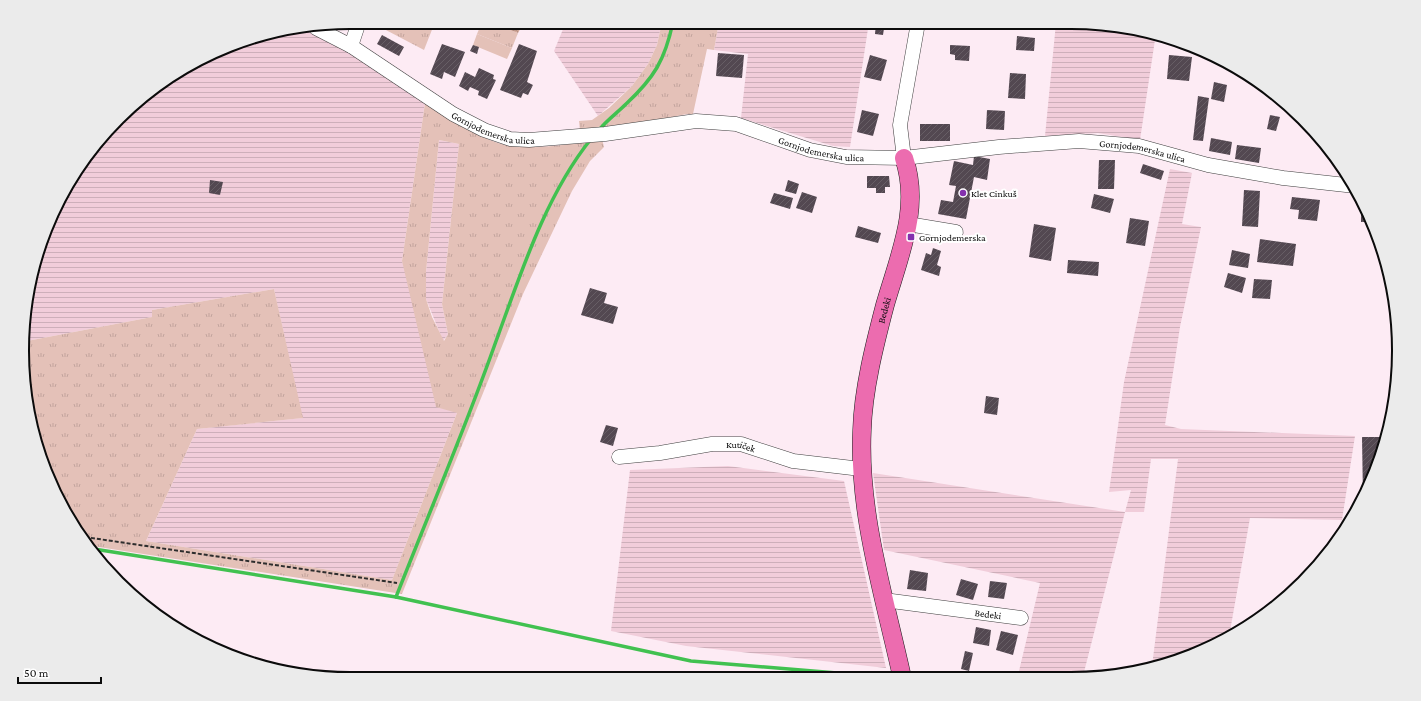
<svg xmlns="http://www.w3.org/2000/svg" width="1421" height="701" viewBox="0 0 1421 701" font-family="'Crimson Pro',serif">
	<defs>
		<pattern id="farmland-rules" width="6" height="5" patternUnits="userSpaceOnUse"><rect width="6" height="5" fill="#f1cdda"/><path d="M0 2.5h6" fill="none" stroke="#cdafba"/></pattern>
		<pattern id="grass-tufts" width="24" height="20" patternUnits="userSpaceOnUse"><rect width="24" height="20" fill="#e4c1b8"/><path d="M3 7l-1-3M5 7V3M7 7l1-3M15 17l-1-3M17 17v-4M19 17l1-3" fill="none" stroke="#c2a49d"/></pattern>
		<pattern id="forest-crowns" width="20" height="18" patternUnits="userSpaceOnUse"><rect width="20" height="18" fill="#d3a899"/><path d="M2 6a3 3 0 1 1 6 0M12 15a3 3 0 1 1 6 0" fill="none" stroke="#b48f82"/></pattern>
		<pattern id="building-hatch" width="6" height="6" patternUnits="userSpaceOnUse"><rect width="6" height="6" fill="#534851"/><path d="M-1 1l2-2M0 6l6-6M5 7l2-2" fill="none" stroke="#675e65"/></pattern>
	</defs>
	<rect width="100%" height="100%" fill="#fdebf4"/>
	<g fill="url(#farmland-rules)">
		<path d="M566,22H662L657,45L648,64L632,86L598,116L554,51Z"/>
		<path d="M719,22H869L850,147L833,146L741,118L748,54L714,50Z"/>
		<path d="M1056,23H1092L1156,33L1140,140L1098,133L1045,136Z"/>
		<path d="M304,30L339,45L425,103L402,261L457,413L392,580L146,541L197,429L302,418L274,289L152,310V317L27,341L28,286L66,186L103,134L150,90L245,40Z"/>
		<path d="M439,140L459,144L442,304L448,334L443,341L426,299V272Z"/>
		<path d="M1170,169L1192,173L1182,224L1201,227L1180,327L1165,425L1181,429L1355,436L1342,520L1250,518L1229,637L1196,654L1152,666L1178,459H1151L1144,512H1125L1083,676H1051L1019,671L1040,583L884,550L873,473L1125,512L1131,490L1109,492L1124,382Z"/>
		<path d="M728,466L844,481L886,668L686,646L611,631L630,470Z"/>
	</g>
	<g fill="url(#grass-tufts)" fill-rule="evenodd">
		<path d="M386,22H435L424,50L384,29Z"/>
		<path d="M482,22H487L518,33L512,48L477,34Z"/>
		<path d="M662,22H719L714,50L707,49L693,114H687L606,130H580L579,121L592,120L609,108L632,86L648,64L657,45Z"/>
		<path d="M425,103C448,116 473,135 498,143C531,152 568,144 602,139L604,147L590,161L572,191L523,294L402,594L92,546L56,496L25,393L27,341L152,317V310L274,289L303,418L197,429L146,541L392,580L457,413L436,407L402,261ZM439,140L459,144L442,304L448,334L444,341L432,317L426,299V272Z"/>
	</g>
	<path fill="url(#forest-crowns)" d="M487,22H524L518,33Z"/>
	<path fill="#e4c1b8" d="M477,34L512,48L507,59L473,45Z"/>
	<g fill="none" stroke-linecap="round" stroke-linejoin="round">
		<g stroke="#41c150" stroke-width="3.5">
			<path d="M599,130C607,120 617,113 626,104C654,78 665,60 673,22"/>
			<path d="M94,549L396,597L691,661L885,677"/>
			<path d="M396,597C429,513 465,429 495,344C520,276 545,196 591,139"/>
		</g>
	</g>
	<g fill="url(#building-hatch)">
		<path d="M439,22H458L456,26L452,24L450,29L438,24Z"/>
		<path d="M550,22H565L563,27Z"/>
		<path d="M876,22H885L883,35L875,34Z"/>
		<path d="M936,23H965V27L935,25Z"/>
		<path d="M382,35L404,47L399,56L377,44Z"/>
		<path d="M1017,36L1035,38L1034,51L1016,50Z"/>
		<path d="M442,44L465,52L455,77L444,72L442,79L430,74Z"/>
		<path d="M519,44L537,51L527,82L533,85L528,95L523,93L521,98L500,90Z"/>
		<path d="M473,45L479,47L477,54L470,51Z"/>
		<path d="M950,45L970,46L969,61L955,60V55L950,54Z"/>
		<path d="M718,53L744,55L742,78L716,76Z"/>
		<path d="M870,55L887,60L881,81L864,77Z"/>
		<path d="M1169,55L1192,57L1189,81L1167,79Z"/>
		<path d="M479,68L494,75L493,79L496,80L487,99L478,95L479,91L470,87L468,91L459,86L465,72L475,77Z"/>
		<path d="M1010,73L1026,74L1025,99L1008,98Z"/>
		<path d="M1214,82L1227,85L1224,102L1211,99Z"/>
		<path d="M1198,96L1209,98L1203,141L1193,140Z"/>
		<path d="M862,110L879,114L873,136L857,132Z"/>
		<path d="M987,110L1005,111L1004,130L986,129Z"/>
		<path d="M1270,115L1280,117L1276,131L1267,129Z"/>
		<rect x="920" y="124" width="30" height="17"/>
		<path d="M1211,138L1232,142L1230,155L1209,151Z"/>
		<path d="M1237,145L1261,148L1259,163L1235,159Z"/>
		<path d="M974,156L990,159L987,180L974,177L966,219L938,214L941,200L953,202L956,186L949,185L954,161L973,165Z"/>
		<path d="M1099,160H1115L1114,189H1098Z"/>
		<path d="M1143,164L1164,171L1161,180L1140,173Z"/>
		<path d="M867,176H889L890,187H885V193H876V188H867Z"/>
		<path d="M210,180L223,182L220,195L209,193Z"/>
		<path d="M788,180L799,184L796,194L785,191Z"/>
		<path d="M1244,190L1260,191L1258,227L1242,226Z"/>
		<path d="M802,192L817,197L812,213L796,208Z"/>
		<path d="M774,193L793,198L790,209L770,203Z"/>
		<path d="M1094,194L1114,199L1110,213L1091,208Z"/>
		<path d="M1292,197L1320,200L1317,221L1298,219L1299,210L1290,209Z"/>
		<path d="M1361,204H1363L1371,222H1361Z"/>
		<path d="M1130,218L1149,221L1145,246L1126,243Z"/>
		<path d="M1034,224L1056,228L1051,261L1029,257Z"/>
		<path d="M858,226L881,233L878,243L855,237Z"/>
		<path d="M1260,239L1296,244L1293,266L1257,262Z"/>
		<path d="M933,248L941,251L937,265L941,267L939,276L921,270L926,253L931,255Z"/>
		<path d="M1232,250L1250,254L1248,268L1229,265Z"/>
		<path d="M1068,260L1099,262L1098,276L1067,273Z"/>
		<path d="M1228,273L1246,278L1242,293L1224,287Z"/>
		<path d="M1254,279L1272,280L1270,299L1252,298Z"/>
		<path d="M590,288L607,293L604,303L618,307L613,324L581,315Z"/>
		<path d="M986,396L999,398L997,415L984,413Z"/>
		<path d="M606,425L618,428L613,446L600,442Z"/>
		<path d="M1362,437H1382V451L1363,498Z"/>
		<path d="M910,570L928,573L926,591L907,589Z"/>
		<path d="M961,579L978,584L973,600L956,595Z"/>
		<path d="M990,581L1007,583L1004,599L988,597Z"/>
		<path d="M976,627L991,630L989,646L973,643Z"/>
		<path d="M1001,631L1018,635L1013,655L996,650Z"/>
		<path d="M965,651L973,653L969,671L961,669Z"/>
	</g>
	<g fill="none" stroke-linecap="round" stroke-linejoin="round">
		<g stroke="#3e3e3e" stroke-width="15">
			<g id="minor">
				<path id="s1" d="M316,28L351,46L453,114L484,130L510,139L529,140L605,134L696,121L736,124L810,150L846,157L904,158L999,147L1079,141L1139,146L1208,165L1283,178L1355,186"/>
				<path d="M351,46L359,22"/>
				<path d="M904,158L900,125L918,23"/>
				<path d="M908,224L956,232"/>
				<path id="s2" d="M619,457L660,453L712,444H741L793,461L861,469"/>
				<path id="s3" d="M884,600L1021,618"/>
			</g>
		</g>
		<g stroke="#1c1c1c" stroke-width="19">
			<g id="major">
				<path id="s4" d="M902,677C884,595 858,513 862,430C863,390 875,343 885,305C899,256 921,208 904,158"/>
			</g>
		</g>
		<path stroke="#2d2d2d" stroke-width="2" stroke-dasharray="4 2" stroke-linecap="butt" d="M85,537L397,583"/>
		<use href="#minor" stroke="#fff" stroke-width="14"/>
		<use href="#major" stroke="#ec6caf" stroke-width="18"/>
	</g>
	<g fill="#8430ae" stroke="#fff" stroke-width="1.5">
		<circle cx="963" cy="193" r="4"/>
		<rect x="907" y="233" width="8" height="8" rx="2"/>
	</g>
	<g text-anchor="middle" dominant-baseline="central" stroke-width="4" stroke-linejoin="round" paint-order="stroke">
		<g font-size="10" fill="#0b0b0b" stroke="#fff">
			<text stroke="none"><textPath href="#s1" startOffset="205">Gornjodemerska ulica</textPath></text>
			<text stroke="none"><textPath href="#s1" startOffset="541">Gornjodemerska ulica</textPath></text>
			<text stroke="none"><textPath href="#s1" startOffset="865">Gornjodemerska ulica</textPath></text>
			<text stroke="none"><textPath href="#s4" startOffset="373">Bedeki</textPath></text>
			<text stroke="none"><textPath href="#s2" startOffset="123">Kutiček</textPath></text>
			<text stroke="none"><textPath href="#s3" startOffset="105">Bedeki</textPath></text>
		</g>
		<g font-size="10" fill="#0b0b0b" stroke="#fff" text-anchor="start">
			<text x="971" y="193">Klet Cinkuš</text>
			<text x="919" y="237">Gornjodemerska</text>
		</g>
	</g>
	<path d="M0 0H1421V701H0ZM350 29H1071A321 321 0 0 1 1392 350V351A321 321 0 0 1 1071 672H350A321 321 0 0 1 29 351V350A321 321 0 0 1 350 29Z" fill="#ebebeb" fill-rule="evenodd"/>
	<path fill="none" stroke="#0b0b0b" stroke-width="2" d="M350 29H1071A321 321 0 0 1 1392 350V351A321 321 0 0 1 1071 672H350A321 321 0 0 1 29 351V350A321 321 0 0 1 350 29Z"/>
	<path d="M18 677v6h83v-6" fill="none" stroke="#0b0b0b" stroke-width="2"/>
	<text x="24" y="677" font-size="12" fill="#0b0b0b" stroke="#ffffff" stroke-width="3" paint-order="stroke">50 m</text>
</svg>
